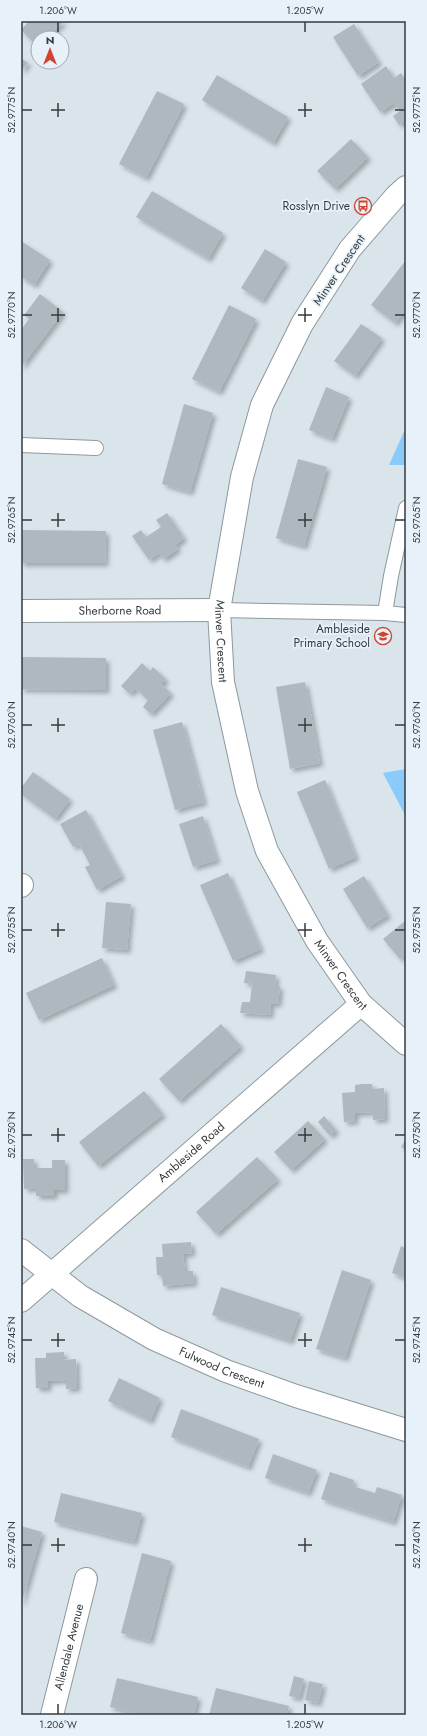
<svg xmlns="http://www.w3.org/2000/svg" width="427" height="1736" viewBox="0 0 427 1736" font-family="Jost,sans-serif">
	<defs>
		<filter id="shadow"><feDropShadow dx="3.5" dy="3.5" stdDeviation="2" flood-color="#0004"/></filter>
	</defs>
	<rect width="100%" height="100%" fill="#d9e4eb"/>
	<g fill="#8acbfb">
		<path d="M406,427V465H389Z"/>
		<path d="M406,769V817L383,773Z"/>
	</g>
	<g fill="#aeb8bf" filter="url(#shadow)">
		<path d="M29,21H64L47,38H38V47L21,30Z"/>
		<path d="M354,24L379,62L358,76L333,37Z"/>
		<path d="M21,58L28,63L21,71Z"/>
		<path d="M386,66L394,78L401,73L406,80V120L399,125L393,116L400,111L394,103L380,112L361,84Z"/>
		<path d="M217,75L288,117L273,143L202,100Z"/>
		<path d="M157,91L184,104L146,178L119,164Z"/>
		<path d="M351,139L368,157L335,189L317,171Z"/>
		<path d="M152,191L223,233L208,259L136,217Z"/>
		<path d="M21,241L50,260L34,285L21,277Z"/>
		<path d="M265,249L286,262L262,301L241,288Z"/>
		<path d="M406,260V309L395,323L371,305Z"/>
		<path d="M40,294L63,312L21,367V330L29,319L24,315Z"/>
		<path d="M229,305L256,319L219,392L192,379Z"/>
		<path d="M361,324L382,338L355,376L334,361Z"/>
		<path d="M326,387L349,397L332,439L309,430Z"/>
		<path d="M184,404L213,413L190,492L162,484Z"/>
		<path d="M298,459L327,467L304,546L276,538Z"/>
		<path d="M167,513L184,538L175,545L178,549L163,559L159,553L149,560L132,536L141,530L146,537L161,527L156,520Z"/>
		<path d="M21,530L106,531L105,563H21Z"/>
		<path d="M21,657L106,658V690L21,689Z"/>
		<path d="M142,663L150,671L153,667L166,679L161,684L171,693L151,714L143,707L148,700L135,688L130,694L121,686Z"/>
		<path d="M305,682L320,763L290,769L276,687Z"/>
		<path d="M182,722L204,802L175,810L153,730Z"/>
		<path d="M33,772L70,799L55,819L21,794V788Z"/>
		<path d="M325,780L356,857L329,869L297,792Z"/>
		<path d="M86,810L122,876L97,890L85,867L90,865L79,844L73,847L60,824Z"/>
		<path d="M203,816L217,860L193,867L179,824Z"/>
		<path d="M228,873L261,949L233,961L200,885Z"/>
		<path d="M364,876L388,915L367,928L343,889Z"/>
		<path d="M106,902L131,904L127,950L102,948Z"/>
		<path d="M405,921L406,954L400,959L383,939Z"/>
		<path d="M102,958L114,985L39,1020L26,993Z"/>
		<path d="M246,971L276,975L275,986H280L278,1004L271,1003L270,1015L240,1013L242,1002H250L252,984L244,983Z"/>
		<path d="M221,1024L241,1046L179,1101L159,1079Z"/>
		<path d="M362,1084H372L373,1089L384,1088L385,1119L373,1120V1112L355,1113V1121L344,1122L342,1093L355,1092V1085Z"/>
		<path d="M144,1091L163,1114L98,1166L79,1142Z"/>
		<path d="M324,1116L336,1130L330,1136L318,1122Z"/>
		<path d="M308,1121L325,1139L291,1170L274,1152Z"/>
		<path d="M406,1139V1150L401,1147Z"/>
		<path d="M257,1157L278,1179L216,1234L196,1212Z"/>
		<path d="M23,1159H34V1168H52V1160H65V1190H54V1196H36V1188L24,1189Z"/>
		<path d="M191,1242L192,1253L183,1254L185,1271H193L194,1283L163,1286L162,1275H157L156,1257H163L162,1244Z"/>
		<path d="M401,1246L406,1248V1278L392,1273Z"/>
		<path d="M342,1270L371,1280L345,1358L316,1349Z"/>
		<path d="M221,1287L300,1313L290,1341L212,1315Z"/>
		<path d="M64,1352V1360L76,1359L77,1388L66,1389V1380L48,1381V1388H36L35,1358H46V1353Z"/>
		<path d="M119,1378L160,1398L150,1421L108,1401Z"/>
		<path d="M181,1409L259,1439L248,1467L171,1437Z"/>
		<path d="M273,1454L317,1470L308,1493L265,1478Z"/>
		<path d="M330,1472L354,1480L352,1486L375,1493L377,1487L402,1495L393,1522L321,1499Z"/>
		<path d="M61,1493L142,1513L134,1542L54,1522Z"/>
		<path d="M21,1526L42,1532L21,1605Z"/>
		<path d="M142,1553L171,1561L150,1641L121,1633Z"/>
		<path d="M294,1676L304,1679L299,1698L289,1696Z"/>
		<path d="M117,1678L198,1697L194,1715H142L110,1707Z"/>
		<path d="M309,1681L323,1684L318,1703L305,1700Z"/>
		<path d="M216,1688L289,1706L287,1715H209Z"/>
	</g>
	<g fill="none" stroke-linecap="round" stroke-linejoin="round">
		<g stroke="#8e989f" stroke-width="16">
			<g id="lane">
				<path d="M21,445L96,448"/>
				<path d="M219,610L385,613L406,615"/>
				<path d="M385,613L391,576L406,508"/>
			</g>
		</g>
		<g stroke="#8e989f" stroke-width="24">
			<g id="street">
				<path id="s1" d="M406,187L396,196L350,249L302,324L262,405L242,477L219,610L223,682L247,791L267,851L317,941L361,1004L406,1044"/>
				<path id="s2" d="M21,611L219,610"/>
				<path d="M21,886L22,885"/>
				<path id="s3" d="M21,1250L80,1296L154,1339L226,1371L296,1396L406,1430"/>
				<path id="s4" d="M21,1301L361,1004"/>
				<path id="s5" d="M52,1715L86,1579"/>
			</g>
		</g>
		<use href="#lane" stroke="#fff" stroke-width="14"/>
		<use href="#street" stroke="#fff" stroke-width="22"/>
	</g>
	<path fill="none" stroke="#363a3d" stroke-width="1.5" d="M58,22V32M305,22V32M58,103V117M305,103V117M22,110H32M51,110H65M298,110H312M395,110H405M58,308V322M305,308V322M22,315H32M51,315H65M298,315H312M395,315H405M58,513V527M305,513V527M22,520H32M51,520H65M298,520H312M395,520H405M58,718V732M305,718V732M22,725H32M51,725H65M298,725H312M395,725H405M58,923V937M305,923V937M22,930H32M51,930H65M298,930H312M395,930H405M58,1128V1142M305,1128V1142M22,1135H32M51,1135H65M298,1135H312M395,1135H405M58,1333V1347M305,1333V1347M22,1340H32M51,1340H65M298,1340H312M395,1340H405M58,1538V1552M305,1538V1552M22,1545H32M51,1545H65M298,1545H312M395,1545H405M58,1704V1714M305,1704V1714"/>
	<defs>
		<g id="bus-ring" transform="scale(0.9)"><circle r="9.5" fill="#e6f1f9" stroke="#d04431" stroke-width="1.5"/><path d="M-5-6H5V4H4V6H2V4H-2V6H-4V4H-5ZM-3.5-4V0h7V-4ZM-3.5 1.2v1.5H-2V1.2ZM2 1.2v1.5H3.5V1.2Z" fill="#d04431"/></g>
		<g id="school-ring" transform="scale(0.9)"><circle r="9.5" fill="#e6f1f9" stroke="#d04431" stroke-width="1.5"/><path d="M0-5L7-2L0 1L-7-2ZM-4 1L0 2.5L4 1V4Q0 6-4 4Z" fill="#d04431"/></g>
	</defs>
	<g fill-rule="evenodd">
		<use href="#bus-ring" x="363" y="206"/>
		<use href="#school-ring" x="383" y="636"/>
	</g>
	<g text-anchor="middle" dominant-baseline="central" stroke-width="3.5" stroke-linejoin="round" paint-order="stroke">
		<g font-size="12" fill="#363a3d" stroke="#e6f1f9" text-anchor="end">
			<text x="350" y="206">Rosslyn Drive</text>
			<text x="370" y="629">Ambleside<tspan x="370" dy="14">Primary School</tspan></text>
		</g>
		<g font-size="12" fill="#363a3d" stroke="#e6f1f9">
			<text transform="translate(339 270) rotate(-56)">Minver Crescent</text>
			<text stroke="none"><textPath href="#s2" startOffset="99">Sherborne Road</textPath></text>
			<text stroke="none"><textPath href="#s1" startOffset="504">Minver Crescent</textPath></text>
			<text stroke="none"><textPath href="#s1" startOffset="864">Minver Crescent</textPath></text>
			<text stroke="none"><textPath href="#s4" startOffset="226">Ambleside Road</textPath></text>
			<text stroke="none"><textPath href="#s3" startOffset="234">Fulwood Crescent</textPath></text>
			<text stroke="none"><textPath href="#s5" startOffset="70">Allendale Avenue</textPath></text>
		</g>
	</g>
	<rect width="427" height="1736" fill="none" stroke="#e6f1f9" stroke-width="44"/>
	<g transform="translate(50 50)"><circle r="19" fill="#e6f1f9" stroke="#a0a8ae"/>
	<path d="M0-3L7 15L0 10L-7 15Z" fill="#d04431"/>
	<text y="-6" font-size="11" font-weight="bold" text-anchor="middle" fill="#363a3d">N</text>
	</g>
	<rect x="22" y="22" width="383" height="1692" fill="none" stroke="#363a3d" stroke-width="1.5"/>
	<g font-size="10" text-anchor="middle" fill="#363a3d">
		<text x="58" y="14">1.206°W</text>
		<text x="305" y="14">1.205°W</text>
		<text transform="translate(11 110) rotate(-90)" y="4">52.9775°N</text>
		<text transform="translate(416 110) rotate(-90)" y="4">52.9775°N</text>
		<text transform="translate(11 315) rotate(-90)" y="4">52.9770°N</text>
		<text transform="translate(416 315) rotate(-90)" y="4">52.9770°N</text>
		<text transform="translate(11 520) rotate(-90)" y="4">52.9765°N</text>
		<text transform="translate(416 520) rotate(-90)" y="4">52.9765°N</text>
		<text transform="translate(11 725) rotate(-90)" y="4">52.9760°N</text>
		<text transform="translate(416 725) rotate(-90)" y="4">52.9760°N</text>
		<text transform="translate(11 930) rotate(-90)" y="4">52.9755°N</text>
		<text transform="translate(416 930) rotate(-90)" y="4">52.9755°N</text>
		<text transform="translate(11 1135) rotate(-90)" y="4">52.9750°N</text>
		<text transform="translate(416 1135) rotate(-90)" y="4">52.9750°N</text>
		<text transform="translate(11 1340) rotate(-90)" y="4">52.9745°N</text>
		<text transform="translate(416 1340) rotate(-90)" y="4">52.9745°N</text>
		<text transform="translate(11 1545) rotate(-90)" y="4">52.9740°N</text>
		<text transform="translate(416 1545) rotate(-90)" y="4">52.9740°N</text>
		<text x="58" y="1728">1.206°W</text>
		<text x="305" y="1728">1.205°W</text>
	</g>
</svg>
